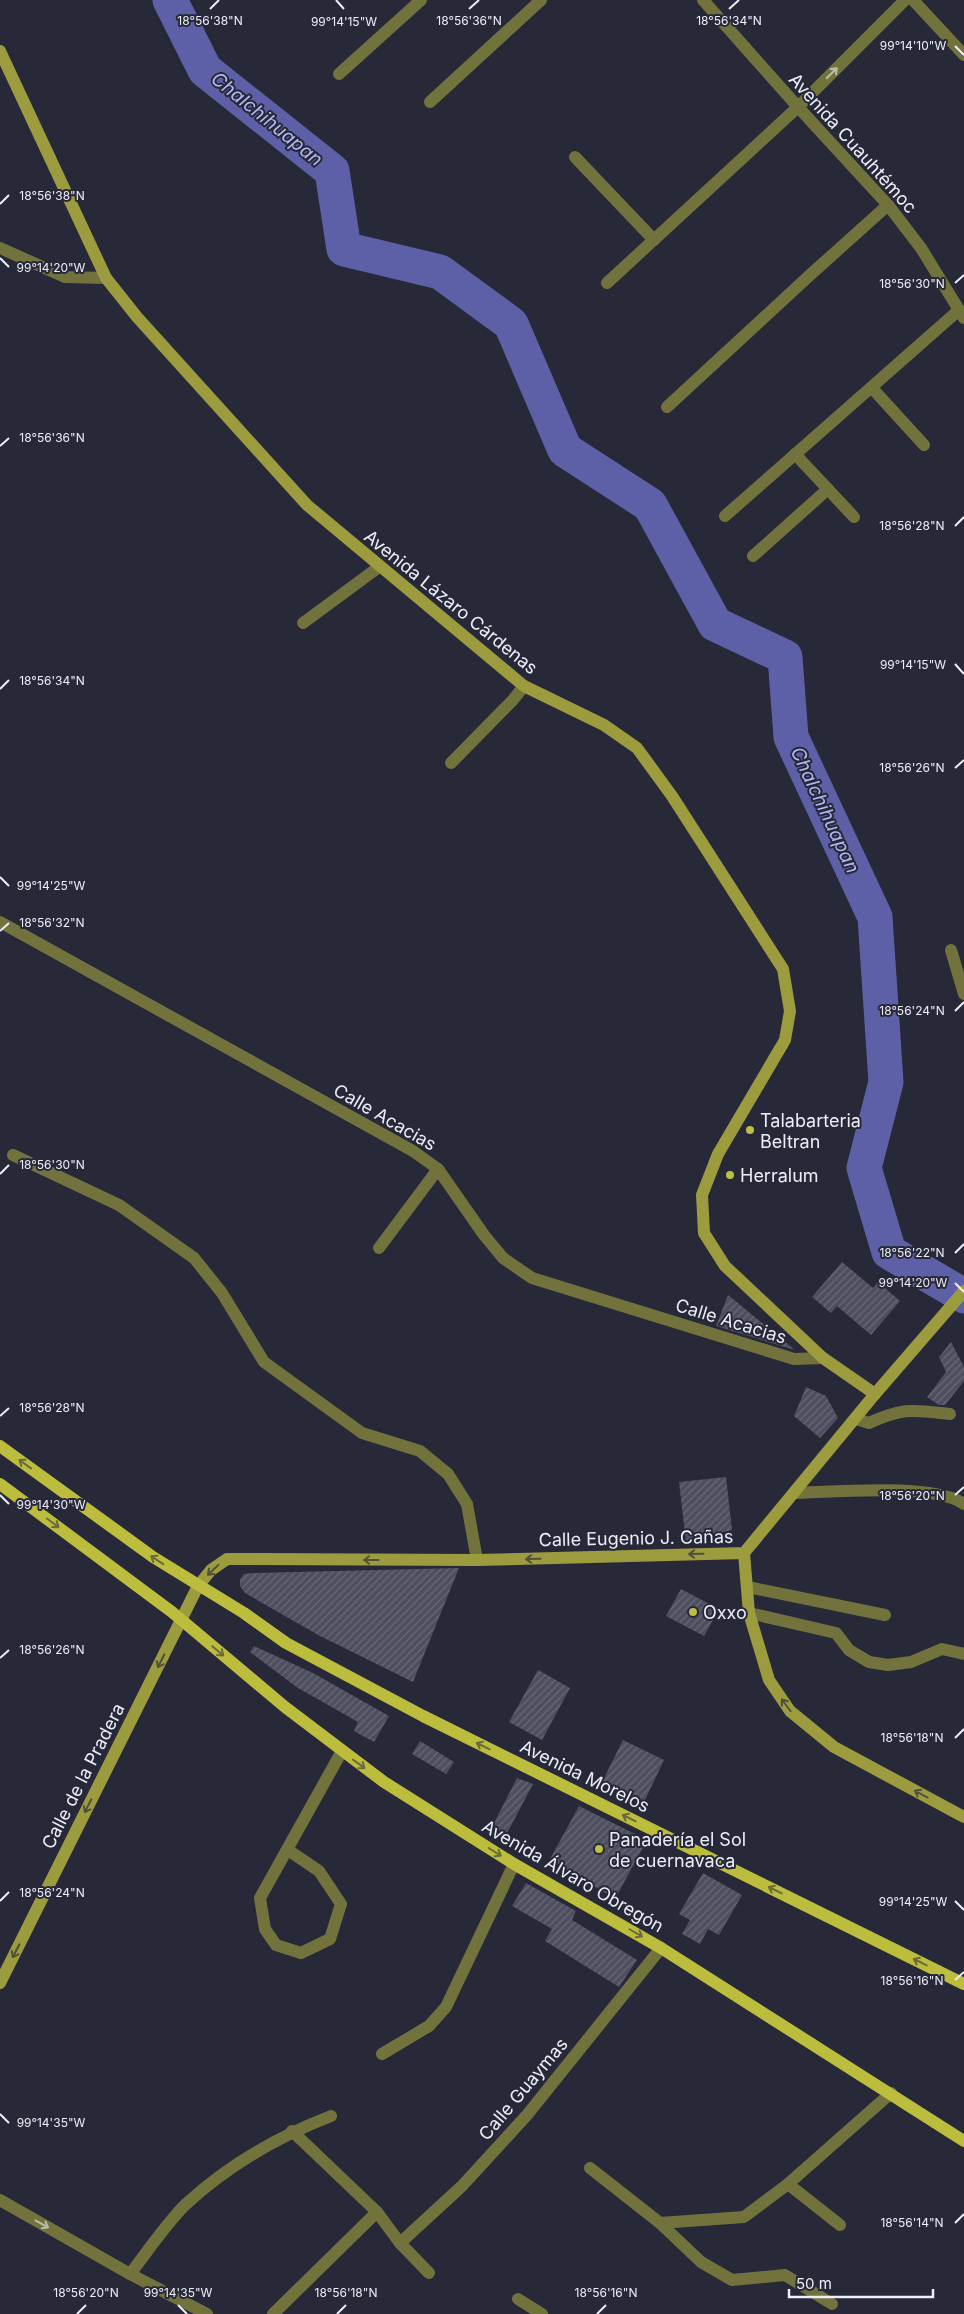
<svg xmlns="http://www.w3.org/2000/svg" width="964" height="2314" viewBox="0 0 964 2314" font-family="Inter,sans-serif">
	<defs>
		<pattern id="building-hatch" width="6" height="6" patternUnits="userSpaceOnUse" patternTransform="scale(1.25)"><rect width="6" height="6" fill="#4d4f61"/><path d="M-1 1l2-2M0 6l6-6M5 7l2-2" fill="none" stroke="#676978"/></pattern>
	</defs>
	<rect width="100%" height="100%" fill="#272838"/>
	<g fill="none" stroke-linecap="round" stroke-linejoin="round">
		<path stroke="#5d60a7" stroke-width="35" d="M170,0L205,70L332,171L344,249L440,272L511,324L565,450L650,505L715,624L785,657L791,737L875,917L886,1082L864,1168L889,1252L964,1296"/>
	</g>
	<g fill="url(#building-hatch)">
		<path d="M842,1262L873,1288L878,1282L900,1301L871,1335L837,1306L831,1313L812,1297Z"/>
		<path d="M728,1295L795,1350L716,1326Z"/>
		<path d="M951,1342L964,1367V1381L945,1405H939L927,1397L946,1372L939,1357Z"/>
		<path d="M806,1387L826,1396L838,1418L820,1438L794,1416Z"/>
		<path d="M726,1477L732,1530L686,1542L679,1482Z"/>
		<path d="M459,1568L413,1682L320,1636L245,1593L240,1586V1579L244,1574L252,1573Z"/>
		<path d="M681,1589L719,1609L704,1636L666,1616Z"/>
		<path d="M254,1646L313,1673L389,1716L374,1742L354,1731L358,1722L298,1688L250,1652Z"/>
		<path d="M538,1670L570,1688L542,1740L509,1722Z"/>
		<path d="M623,1740L664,1760L644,1802L602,1782Z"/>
		<path d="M420,1741L454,1762L446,1774L412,1754Z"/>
		<path d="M517,1778L533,1784L506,1835L492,1827Z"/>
		<path d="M579,1806L647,1840L615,1899L550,1859Z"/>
		<path d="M703,1873L742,1895L719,1935L708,1929L700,1944L682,1934L690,1920L679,1914Z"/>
		<path d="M526,1883L576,1911L572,1920L637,1960L619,1987L545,1941L552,1929L512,1906Z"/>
	</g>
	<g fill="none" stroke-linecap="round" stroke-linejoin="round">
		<g stroke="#72733c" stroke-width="12">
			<path d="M703,0L798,107L888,205L921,248L964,318"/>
			<path d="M913,0L964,55"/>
			<path d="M339,74L421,0"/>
			<path d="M430,102L541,0"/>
			<path d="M575,157L654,240"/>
			<path d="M0,248L65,277L106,278"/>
			<path d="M607,283L798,107L905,0"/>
			<path d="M872,388L924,445"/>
			<path d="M667,407L810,275L888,205"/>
			<path d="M795,454L854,517"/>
			<path d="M725,516L959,310"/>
			<path d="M753,556L828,489"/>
			<path d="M303,623L379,567"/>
			<path d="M451,763L512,701L524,686"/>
			<path d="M0,922L413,1151L438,1169L484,1235L503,1258L532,1278L794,1359L823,1358"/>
			<path d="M951,950L964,994"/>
			<path d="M13,1155L119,1205L194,1258L222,1293L264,1362L362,1433L420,1451L448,1474L467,1504L477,1560"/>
			<path d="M379,1248L438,1169"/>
			<path d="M856,1419L869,1423C904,1407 913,1410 950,1414"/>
			<path d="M795,1493C834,1492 934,1483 964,1504"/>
			<path d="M748,1587L885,1615"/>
			<path d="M749,1613L836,1633L849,1650L869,1662L888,1665L911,1662L942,1649L964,1654"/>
			<path d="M288,1850L319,1871L341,1904L330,1939L301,1953L276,1945L265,1929L260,1898L342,1751"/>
			<path d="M382,2054L429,2026L446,2007L514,1864"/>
			<path d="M292,2131L377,2212L400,2243L429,2273"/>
			<path d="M590,2168L660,2223L701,2262L732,2280L785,2275L832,2304"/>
			<path d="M788,2184L840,2225"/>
			<path d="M0,2200L130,2274L207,2314"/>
			<path d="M660,2223L744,2217L788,2184L891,2093"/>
			<path d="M400,2243L462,2186L527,2115L661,1948"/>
			<path d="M130,2274C148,2251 165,2225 185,2205C228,2165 277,2137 331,2116"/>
			<path d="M518,2299L542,2314"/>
			<path d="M273,2314L377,2212"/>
		</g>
		<g stroke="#9c9c3e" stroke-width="12">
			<path d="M0,51L106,278L137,317L307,505L524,686L604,725L637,748L672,796L783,969L790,1011L785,1040L718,1154L702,1195L704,1233L725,1266L823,1358L875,1394"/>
			<path d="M744,1553L749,1613L769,1680L790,1711L834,1747L964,1817"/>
			<path d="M0,1983L198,1586L211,1570L227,1559L477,1560L744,1553L875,1394L964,1291"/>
		</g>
		<g stroke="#bcbc3d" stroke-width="12">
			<path d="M0,1446L153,1557L244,1613L286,1643L423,1716L964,1984"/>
			<path d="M0,1484L172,1612L285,1707L384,1782L514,1864L661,1948L964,2141"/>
		</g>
	</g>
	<defs><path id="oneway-shaft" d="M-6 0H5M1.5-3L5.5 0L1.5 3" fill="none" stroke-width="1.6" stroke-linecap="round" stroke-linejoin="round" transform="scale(1.25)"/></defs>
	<g stroke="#bcbdad">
		<use href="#oneway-shaft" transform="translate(832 73) rotate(-45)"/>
		<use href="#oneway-shaft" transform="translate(42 2224) rotate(29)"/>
	</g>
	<g stroke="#6a6b3a">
		<use href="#oneway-shaft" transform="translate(25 1464) rotate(-144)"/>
		<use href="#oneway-shaft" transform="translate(53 1523) rotate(37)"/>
		<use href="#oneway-shaft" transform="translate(157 1560) rotate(-147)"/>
		<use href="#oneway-shaft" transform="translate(218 1651) rotate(40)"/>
		<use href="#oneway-shaft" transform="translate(483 1746) rotate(-154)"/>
		<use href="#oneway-shaft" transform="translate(359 1764) rotate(36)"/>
		<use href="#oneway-shaft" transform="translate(629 1818) rotate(-154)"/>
		<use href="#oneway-shaft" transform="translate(495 1852) rotate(32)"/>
		<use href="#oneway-shaft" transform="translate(775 1890) rotate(-154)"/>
		<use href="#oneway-shaft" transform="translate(636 1933) rotate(30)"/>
		<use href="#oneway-shaft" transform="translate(920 1962) rotate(-154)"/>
	</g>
	<g stroke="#50513a">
		<use href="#oneway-shaft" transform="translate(696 1554) rotate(179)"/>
		<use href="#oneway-shaft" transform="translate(533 1559) rotate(179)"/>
		<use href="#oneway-shaft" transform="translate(371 1560) rotate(-180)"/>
		<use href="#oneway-shaft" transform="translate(213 1570) rotate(137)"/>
		<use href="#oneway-shaft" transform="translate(161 1661) rotate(117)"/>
		<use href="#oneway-shaft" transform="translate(786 1705) rotate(-127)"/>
		<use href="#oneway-shaft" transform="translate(921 1794) rotate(-152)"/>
		<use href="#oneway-shaft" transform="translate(88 1806) rotate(117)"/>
		<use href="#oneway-shaft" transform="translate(16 1951) rotate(117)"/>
	</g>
	<path fill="none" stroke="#edeef9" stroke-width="2" d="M336,0L344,9M210,9L219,0M469,9L479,0M729,9L739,0M955,46L964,55M0,204L9,195M0,258L9,267M955,283L964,275M0,446L9,438M955,526L964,517M955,664L964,674M0,689L9,680M955,768L964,760M0,877L9,886M0,931L9,923M955,1011L964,1002M0,1174L9,1165M955,1253L964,1244M955,1283L964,1292M0,1416L9,1408M0,1495L9,1504M955,1495L964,1487M0,1658L9,1650M955,1738L964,1729M0,1901L9,1892M955,1901L964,1910M955,1980L964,1972M0,2114L9,2123M955,2223L964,2214M178,2305L187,2314M77,2314L86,2305M337,2314L346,2305M597,2314L606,2305"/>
	<g fill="#bfbe41" stroke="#272838" stroke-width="2">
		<circle cx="750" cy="1130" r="5"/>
		<circle cx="730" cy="1175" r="5"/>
		<circle cx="693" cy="1612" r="5"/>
		<circle cx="599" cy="1849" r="5"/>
	</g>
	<g text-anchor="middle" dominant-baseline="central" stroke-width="4" stroke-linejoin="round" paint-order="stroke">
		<g font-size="18" fill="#edeef9" stroke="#272838">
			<text transform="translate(853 143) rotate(48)">Avenida Cuauhtémoc</text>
			<text transform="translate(451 602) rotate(39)">Avenida Lázaro Cárdenas</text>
			<text transform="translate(385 1117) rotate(30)">Calle Acacias</text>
			<text transform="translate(731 1321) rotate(17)">Calle Acacias</text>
			<text transform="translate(636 1538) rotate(-1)">Calle Eugenio J. Cañas</text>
			<text transform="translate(83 1776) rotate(-63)">Calle de la Pradera</text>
			<text transform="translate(585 1776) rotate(26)">Avenida Morelos</text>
			<text transform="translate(573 1876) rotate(30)">Avenida Álvaro Obregón</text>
			<text transform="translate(523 2089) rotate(-50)">Calle Guaymas</text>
		</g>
		<g font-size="18" fill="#edeef9" stroke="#272838" text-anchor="start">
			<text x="760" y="1120">Talabarteria<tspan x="760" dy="21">Beltran</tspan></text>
			<text x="740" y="1175">Herralum</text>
			<text x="703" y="1612">Oxxo</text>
			<text x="609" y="1839">Panadería el Sol<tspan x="609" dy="21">de cuernavaca</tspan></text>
		</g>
		<g font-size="19" font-style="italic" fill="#b3b8f4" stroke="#272838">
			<text transform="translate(267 119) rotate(39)">Chalchihuapan</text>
			<text transform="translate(825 810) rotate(65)">Chalchihuapan</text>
		</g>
	</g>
	<g font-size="12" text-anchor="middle" fill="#edeef9" stroke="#272838" stroke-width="4" stroke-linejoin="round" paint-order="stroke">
		<text x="210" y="25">18°56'38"N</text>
		<text x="469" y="25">18°56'36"N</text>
		<text x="729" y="25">18°56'34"N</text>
		<text x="344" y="26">99°14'15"W</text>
		<text x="913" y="50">99°14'10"W</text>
		<text x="52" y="200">18°56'38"N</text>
		<text x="51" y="272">99°14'20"W</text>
		<text x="912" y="288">18°56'30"N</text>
		<text x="52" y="442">18°56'36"N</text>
		<text x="912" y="530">18°56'28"N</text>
		<text x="913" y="669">99°14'15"W</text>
		<text x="52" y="685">18°56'34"N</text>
		<text x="912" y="772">18°56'26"N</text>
		<text x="51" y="890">99°14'25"W</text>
		<text x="52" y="927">18°56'32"N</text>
		<text x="912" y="1015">18°56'24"N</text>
		<text x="52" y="1169">18°56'30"N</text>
		<text x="912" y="1257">18°56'22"N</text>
		<text x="913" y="1287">99°14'20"W</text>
		<text x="52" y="1412">18°56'28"N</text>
		<text x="912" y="1500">18°56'20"N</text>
		<text x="51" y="1509">99°14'30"W</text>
		<text x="52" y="1654">18°56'26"N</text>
		<text x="912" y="1742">18°56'18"N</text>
		<text x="52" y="1897">18°56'24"N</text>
		<text x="913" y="1906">99°14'25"W</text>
		<text x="912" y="1985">18°56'16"N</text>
		<text x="51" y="2127">99°14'35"W</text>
		<text x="912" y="2227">18°56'14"N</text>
		<text x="178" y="2297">99°14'35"W</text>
		<text x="86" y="2297">18°56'20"N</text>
		<text x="346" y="2297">18°56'18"N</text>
		<text x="606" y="2297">18°56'16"N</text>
	</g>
	<path d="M789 2289v8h144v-8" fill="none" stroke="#edeef9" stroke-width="2.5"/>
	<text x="796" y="2289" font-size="15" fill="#edeef9" stroke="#272838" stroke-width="4" paint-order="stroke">50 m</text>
</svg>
